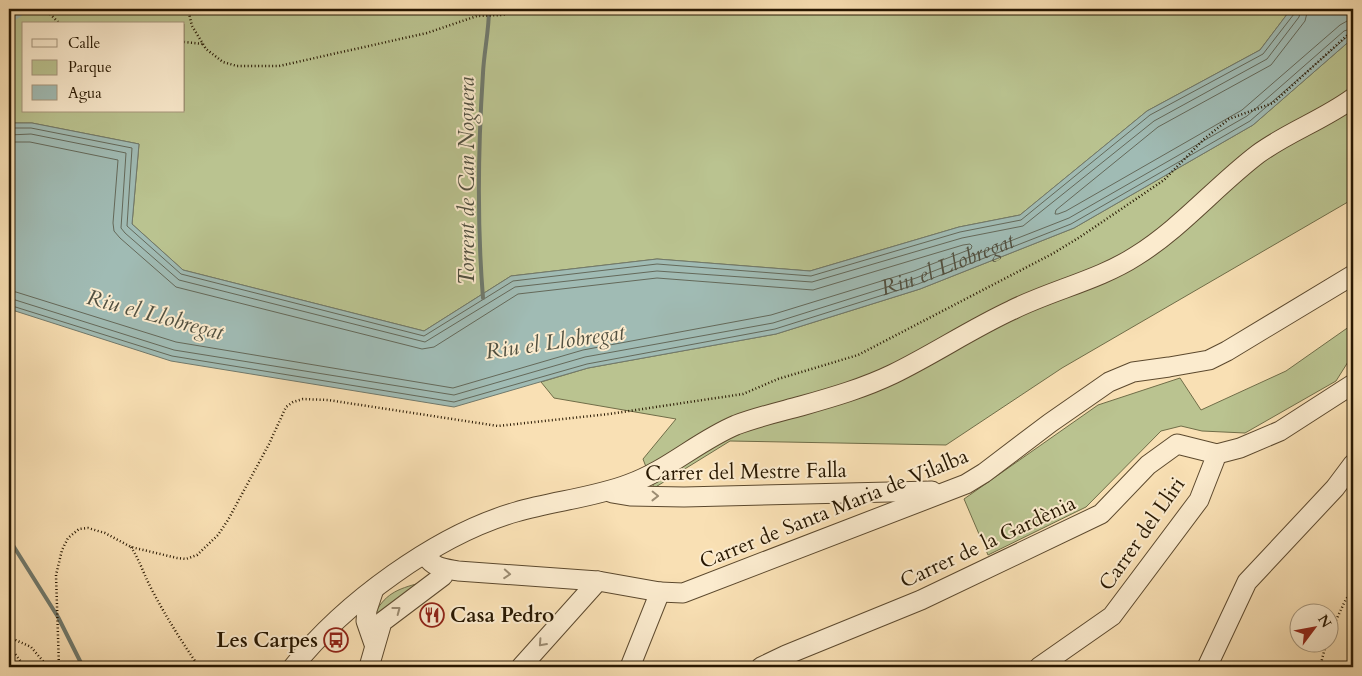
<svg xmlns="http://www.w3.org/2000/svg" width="1362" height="676" viewBox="0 0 1362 676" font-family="Cardo,serif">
	<rect width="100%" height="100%" fill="#f9e0b4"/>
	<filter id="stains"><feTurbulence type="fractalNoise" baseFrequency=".004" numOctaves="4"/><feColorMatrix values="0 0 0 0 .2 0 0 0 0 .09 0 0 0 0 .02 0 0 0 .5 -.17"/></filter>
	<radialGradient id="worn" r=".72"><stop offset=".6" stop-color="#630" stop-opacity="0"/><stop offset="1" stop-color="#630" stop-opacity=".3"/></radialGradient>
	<g fill="#bac390" stroke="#706d48" fill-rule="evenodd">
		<path d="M9,9H1291L1260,50L1147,111L1020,215L959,227L810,271L657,259L511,276L424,331L183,270L132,224L139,144L32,123H9ZM24,24H184V111H24Z"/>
		<path d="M1353,38V199L1062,368L946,445L730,441L654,488L643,459L676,419L554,398L541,382L588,368L776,334L920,289L1074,228L1253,125Z"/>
		<path d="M1353,324V354L1336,381L1245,433L1202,431L1181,426L1161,431L1086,507L988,555L964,499L1098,405L1180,378L1201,410L1286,371Z"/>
		<path d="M420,583L373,617C384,594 397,589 420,583Z"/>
	</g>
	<path fill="#a0bbb4" stroke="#70796c" d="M1291,9H1353V38L1253,125L1074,228L920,289L776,334L588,368L454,407L171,361L9,309V123H32L139,144L132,224L183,270L424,331L511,276L657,259L810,271L959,227L1020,215L1147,111L1260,50Z"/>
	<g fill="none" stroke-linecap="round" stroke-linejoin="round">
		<g stroke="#64695a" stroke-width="1">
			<path d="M1308,9L1305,21L1271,65L1158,127L1056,210L1055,214H1058L1066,211L1242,110L1340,25L1347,21H1353"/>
			<path d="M9,128H31L132,148L127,226L181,274L424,336L513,281L657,264L811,276L960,232L1021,220L1150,115L1263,54L1294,14V9"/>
			<path d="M9,135L31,134L126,153L121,228L125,233L179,280L425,342L515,287L657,271L812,282L962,238L1023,226L1154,121L1267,59L1299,17L1301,9"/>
			<path d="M9,142H30L118,160L113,223L114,231L120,238L176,287L422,349L434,347L518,294L657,278L813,290L963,245L970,244L972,246L971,249L914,271L771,315L583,350L453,388L176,342L16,292L9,291"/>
			<path id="s1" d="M9,298L174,350L454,395L585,357L773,323L916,278L1069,218L1247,116L1344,31L1353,28"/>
			<path d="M9,305L172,356L454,402L587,364L775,329L918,284L1071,224L1250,121L1348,36L1353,34"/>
		</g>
		<g stroke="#70796c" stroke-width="4">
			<path d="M483,298C477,224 478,148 483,73C484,52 489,31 489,9"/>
			<path d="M9,539L58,617L83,667"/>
		</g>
		<path stroke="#a0bbb4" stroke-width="14" d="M9,16L19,9"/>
		<g stroke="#5c492e" stroke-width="21">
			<g id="minor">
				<path d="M612,493L630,496L684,497L932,491"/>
				<path d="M425,555C434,568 442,568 458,571L598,581L660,592L683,593L966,484L984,473L1050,423L1109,382L1133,372L1169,367L1209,360L1227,351L1353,275"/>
				<path d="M374,589L367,610L366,621L374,644"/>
				<path d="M293,667C344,603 436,535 516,512C553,501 592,498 629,484C668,470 698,441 736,425C757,417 779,412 801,406C833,397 864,388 893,374C934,354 971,329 1012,310C1052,290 1099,280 1136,256C1181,228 1216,186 1258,154C1288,132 1323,120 1353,98"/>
				<path d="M369,667L382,622L443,576"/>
				<path d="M521,667L598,581"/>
				<path d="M630,667L660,592"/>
				<path d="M761,667L786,655L921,600L1101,514L1148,465L1177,444L1217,454"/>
				<path d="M1039,667L1112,616L1199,500L1217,454L1240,448L1280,431L1353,384"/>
				<path d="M1207,667L1247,582L1335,488L1353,464"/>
			</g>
		</g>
		<g stroke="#271701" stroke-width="2.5" stroke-dasharray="1 2.5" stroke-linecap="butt">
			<path d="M45,9L60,24"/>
			<path d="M188,9L192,26L206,49L223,62L237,66H279L427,33L477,16L502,15L529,9"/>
			<path d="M184,42L203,44"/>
			<path d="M131,547C140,561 144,575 152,590C166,617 182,642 199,667"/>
			<path d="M1330,633L1346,599L1353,591"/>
			<path d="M9,637L31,647L48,667"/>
			<path d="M9,646L25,667"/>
			<path d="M59,667L56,575L62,550L68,538L79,529L88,528L105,533L131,547L177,558L186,559L197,555L218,535L228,520L269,444L286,407L293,402L303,399L328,400L498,426L609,414L743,394L778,379L858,355L1052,254L1080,237L1164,180L1204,139L1229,119L1273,103L1353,30"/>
			<path d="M1320,667L1326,644"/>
		</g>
		<use href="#minor" stroke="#fbebce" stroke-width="19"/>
	</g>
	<defs><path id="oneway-chevron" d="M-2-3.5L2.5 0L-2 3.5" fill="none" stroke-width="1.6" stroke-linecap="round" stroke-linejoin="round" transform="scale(1.25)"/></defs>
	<g stroke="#9c8c72">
		<use href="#oneway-chevron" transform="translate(655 496) rotate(1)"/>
		<use href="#oneway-chevron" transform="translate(507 574) rotate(4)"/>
		<use href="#oneway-chevron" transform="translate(397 610) rotate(-37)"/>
		<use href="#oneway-chevron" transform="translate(542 643) rotate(132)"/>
	</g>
	<defs>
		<g id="restaurant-ring" transform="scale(1.25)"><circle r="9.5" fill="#fbebce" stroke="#8f2418" stroke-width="1.5"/><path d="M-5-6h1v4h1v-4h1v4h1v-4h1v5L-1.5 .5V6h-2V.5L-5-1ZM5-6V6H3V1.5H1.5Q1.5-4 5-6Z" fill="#8f2418"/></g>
		<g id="bus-ring" transform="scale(1.25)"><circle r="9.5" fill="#fbebce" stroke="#8f2418" stroke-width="1.5"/><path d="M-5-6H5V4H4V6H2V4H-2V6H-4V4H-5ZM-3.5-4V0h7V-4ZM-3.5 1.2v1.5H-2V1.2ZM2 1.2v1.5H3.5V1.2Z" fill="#8f2418"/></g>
	</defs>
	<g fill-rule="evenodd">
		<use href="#restaurant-ring" x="432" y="615"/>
		<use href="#bus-ring" x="336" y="640"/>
	</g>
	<g text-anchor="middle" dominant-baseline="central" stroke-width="4" stroke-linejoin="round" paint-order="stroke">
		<g font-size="21" fill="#271701" stroke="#fbebce">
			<text transform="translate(746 472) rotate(-1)">Carrer del Mestre Falla</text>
			<text transform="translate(834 509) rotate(-22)">Carrer de Santa Maria de Vilalba</text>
			<text transform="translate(1142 534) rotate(-55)">Carrer del Lliri</text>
			<text transform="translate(988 542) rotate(-25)">Carrer de la Gardènia</text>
		</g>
		<g font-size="21" font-weight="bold" fill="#271701" stroke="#fbebce" text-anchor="start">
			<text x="450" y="615">Casa Pedro</text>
			<text x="318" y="640" text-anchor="end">Les Carpes</text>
		</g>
		<g font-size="22" font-style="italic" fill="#515040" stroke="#fbebce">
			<text transform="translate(467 181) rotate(-90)">Torrent de Can Noguera</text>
			<text stroke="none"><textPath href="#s1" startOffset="968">Riu el Llobregat</textPath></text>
			<text transform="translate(155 315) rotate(15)">Riu el Llobregat</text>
			<text transform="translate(555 342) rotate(-8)">Riu el Llobregat</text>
		</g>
	</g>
	<rect width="1362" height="676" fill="none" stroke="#f9e0b4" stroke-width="30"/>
	<rect x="10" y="10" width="1342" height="656" fill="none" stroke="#271701" stroke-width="2.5"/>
	<rect x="15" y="15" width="1332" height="646" fill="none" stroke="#271701"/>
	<rect x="22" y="22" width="162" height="90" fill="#fbebce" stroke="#a6967c"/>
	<rect x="32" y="39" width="25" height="8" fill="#fbebce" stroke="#a6967c"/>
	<text x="68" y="48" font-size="15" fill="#271701">Calle</text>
	<rect x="32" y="60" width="25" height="15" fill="#bac390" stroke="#a6967c"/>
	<text x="68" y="72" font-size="15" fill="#271701">Parque</text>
	<rect x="32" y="85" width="25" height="15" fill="#a0bbb4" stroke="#a6967c"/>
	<text x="68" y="98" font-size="15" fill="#271701">Agua</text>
	<g transform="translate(1314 628) rotate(58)"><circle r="24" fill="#fbebce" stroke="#a6967c"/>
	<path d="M0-4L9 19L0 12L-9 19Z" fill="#8f2418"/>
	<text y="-8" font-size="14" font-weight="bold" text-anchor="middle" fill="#271701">N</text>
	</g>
	<rect width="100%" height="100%" filter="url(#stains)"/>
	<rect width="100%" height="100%" fill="url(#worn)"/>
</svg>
